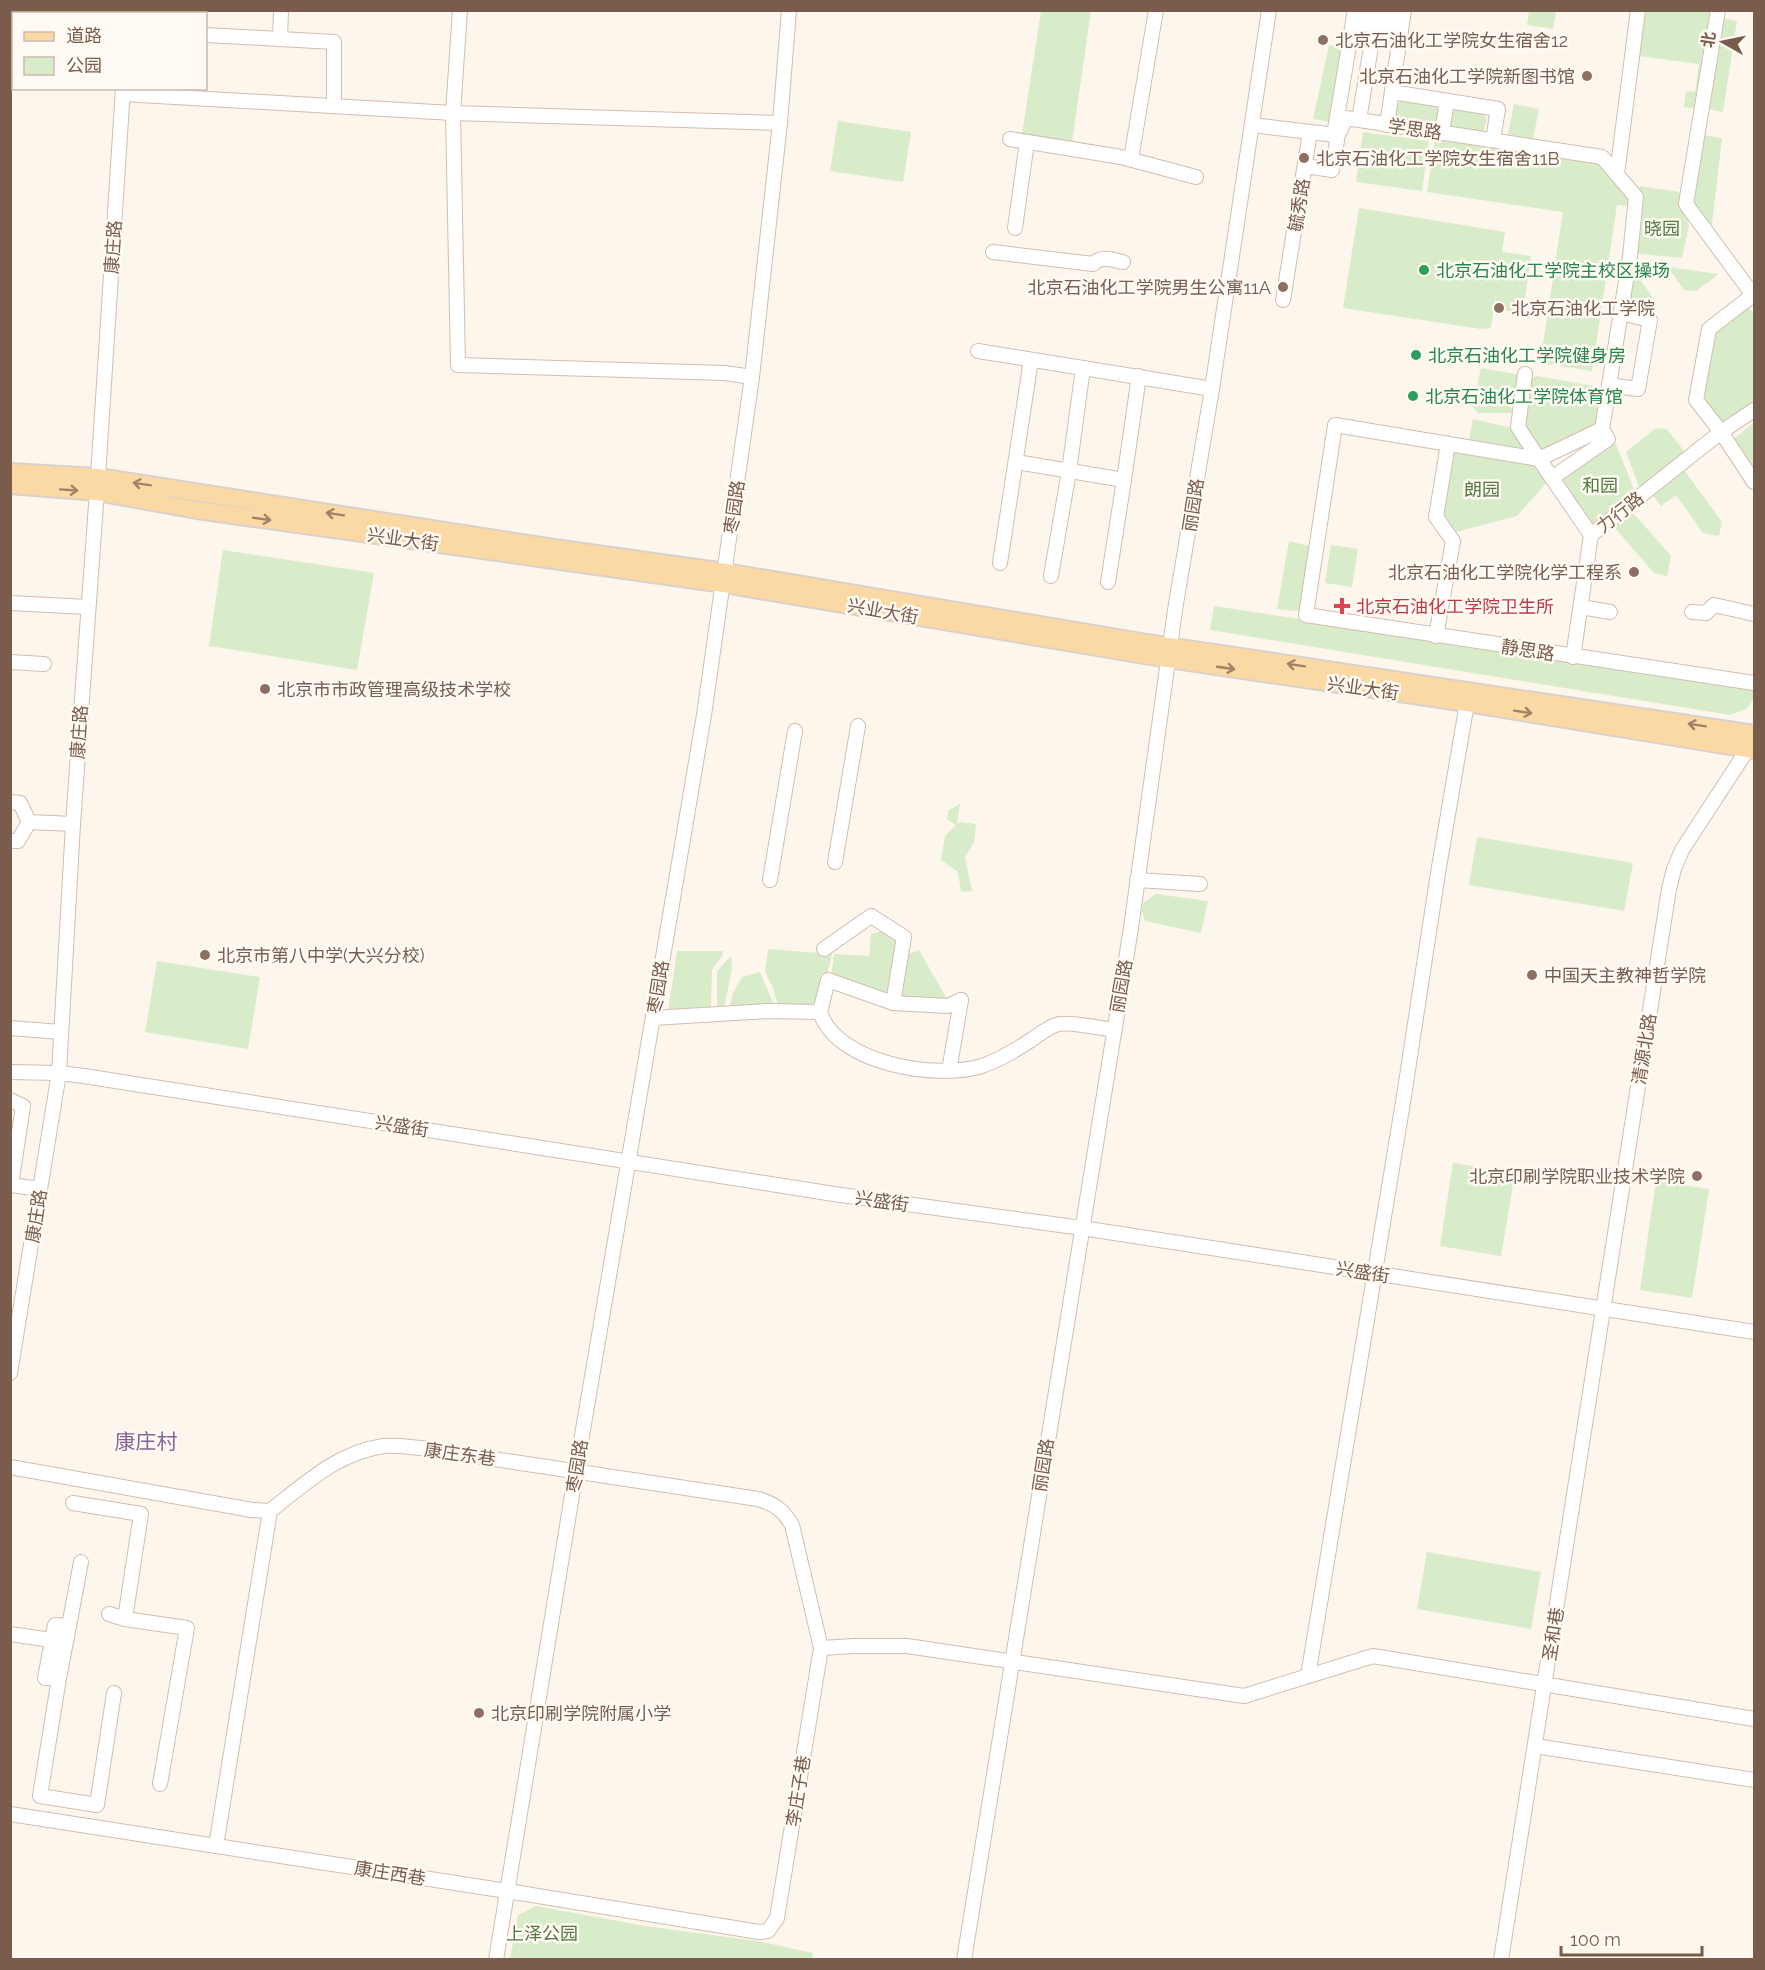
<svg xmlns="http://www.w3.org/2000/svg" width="1765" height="1970" viewBox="0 0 1765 1970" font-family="Raleway,'Noto Sans SC',sans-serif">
	<rect width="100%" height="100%" fill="#fdf6ec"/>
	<g fill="#d8ecc9">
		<path d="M1041,11H1091L1072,142L1022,134Z"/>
		<path d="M1529,11H1556L1553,29L1527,25Z"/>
		<path d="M1645,11H1713L1699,109L1684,107L1686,91L1695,92L1699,64L1639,56Z"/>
		<path d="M1719,18L1737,21L1723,112L1705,109Z"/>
		<path d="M1329,45L1350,49L1336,123L1313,119Z"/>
		<path d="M1403,101L1437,106L1442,112L1441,123L1434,127L1397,120L1395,116L1397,104Z"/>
		<path d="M1514,104L1539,109L1533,139L1508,134Z"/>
		<path d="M1461,109L1483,113L1487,120L1483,132L1450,129L1449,125L1453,111Z"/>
		<path d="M838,121L911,132L903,182L830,171Z"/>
		<path d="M1363,132L1429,141L1422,191L1356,182Z"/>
		<path d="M1702,135L1722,138L1712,224L1703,222L1689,203Z"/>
		<path d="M1435,138L1598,159L1629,199L1628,206L1617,205L1592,371L1540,363L1563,212L1427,192Z"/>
		<path d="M1640,186L1679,192L1689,225L1682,258L1632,253Z"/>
		<path d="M1359,208L1505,232L1502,252L1531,256L1523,313L1495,309L1497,289L1491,328L1481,329L1343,308Z"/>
		<path d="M1631,266L1653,298L1651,311L1626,308Z"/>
		<path d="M1668,267L1719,274L1696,291L1684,290Z"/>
		<path d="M1748,306L1754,314V408L1722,425L1701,395L1713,329Z"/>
		<path d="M1481,368L1521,375L1515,398L1479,390L1478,381Z"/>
		<path d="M1537,376L1605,388L1598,425L1540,455L1525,425L1532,378Z"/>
		<path d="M1475,402L1509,406L1513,409L1512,413H1478L1472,406Z"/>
		<path d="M1473,419L1516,429L1528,448L1526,453L1468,445Z"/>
		<path d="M1754,422V467L1733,440Z"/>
		<path d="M1656,428L1667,429L1687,455L1641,492L1626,452Z"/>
		<path d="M1606,444H1616L1636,495L1592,527L1557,480Z"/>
		<path d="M1451,448L1537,463L1547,482L1517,516L1452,533L1441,517Z"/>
		<path d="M1682,467L1722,522L1719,536L1703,533L1676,495L1661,506L1650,491Z"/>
		<path d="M1628,507L1671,556L1667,576L1654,573L1610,522Z"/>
		<path d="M1289,541L1312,547L1302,608L1297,611L1277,609Z"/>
		<path d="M1331,545L1358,549L1352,587L1325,583Z"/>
		<path d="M223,550L374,573L357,670L209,646Z"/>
		<path d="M1214,606L1754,688V699L1746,709L1730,715L1210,630Z"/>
		<path d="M960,804L957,824L960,822L976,824L974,842L965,857L972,891L961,892L958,872L941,860L945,836L956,825L947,819L949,810Z"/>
		<path d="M1477,837L1633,863L1624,911L1469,885Z"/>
		<path d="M1156,894L1208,901L1201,933L1145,921L1142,912L1143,903Z"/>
		<path d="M884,930L898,941L890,999L831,977L834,954L869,956L871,934Z"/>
		<path d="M768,949L832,954L827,976L821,975L815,1007L778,1005L773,988L765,972Z"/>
		<path d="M919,950L948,1001H898L905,955Z"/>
		<path d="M677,951H723L722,956L712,970L711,1008L668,1012Z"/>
		<path d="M731,956L732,968L724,1009H717V971Z"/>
		<path d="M157,961L260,977L248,1049L145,1032Z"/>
		<path d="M760,972L774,1005L729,1009L733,993L742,977Z"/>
		<path d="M1453,1163L1515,1173L1501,1256L1440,1246Z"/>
		<path d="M1656,1181L1709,1189L1692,1298L1640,1290Z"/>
		<path d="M1427,1552L1541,1572L1531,1629L1417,1609Z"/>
		<path d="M536,1906L645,1926L757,1941L813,1953L812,1959H510L518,1915Z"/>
	</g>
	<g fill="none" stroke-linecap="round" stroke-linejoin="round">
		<g stroke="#d1beb0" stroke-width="16">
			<g id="minor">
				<path d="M281,10L280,39L334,42V106"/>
				<path d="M460,10L453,113L458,365L725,373L752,377"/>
				<path d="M1718,10L1686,204L1753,295L1754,293"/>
				<path d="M1355,11L1403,17"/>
				<path d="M128,14V10"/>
				<path d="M1353,22L1401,30"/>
				<path d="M206,35L280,39"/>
				<path d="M1392,92L1498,109L1493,140"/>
				<path d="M123,94L453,113L780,123"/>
				<path d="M1359,120L1377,10"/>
				<path d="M1252,125L1310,132L1283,300"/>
				<path d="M1387,125L1404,10"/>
				<path d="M1310,132L1338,135L1346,118L1602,157L1636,197L1630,256L1602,429"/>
				<path d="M1442,133L1447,101"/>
				<path d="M1010,139L1121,157L1196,177"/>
				<path d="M1131,159L1156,10"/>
				<path d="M1305,166L1332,170L1337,141L1334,135L1355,10"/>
				<path d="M1617,174L1638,10"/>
				<path d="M1015,228L1027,142"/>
				<path d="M993,252L1093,264C1101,255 1113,260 1123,262"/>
				<path d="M1754,298L1753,295L1709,329L1696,400L1721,432L1754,410"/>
				<path d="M978,351L1212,389"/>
				<path d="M1525,374L1518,427L1539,459L1335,425L1306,615L1754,683"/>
				<path d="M1609,385L1638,389L1650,320L1621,313"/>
				<path d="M1602,429L1539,459L1591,535L1721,432L1754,482"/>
				<path d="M1016,462L1124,480L1139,376"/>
				<path d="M1552,478L1608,439L1602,429"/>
				<path d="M1000,563L1031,360"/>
				<path d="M1051,576L1069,471L1083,368"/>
				<path d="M1108,582L1124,480"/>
				<path d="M10,603L88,607"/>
				<path d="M1581,607L1610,612"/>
				<path d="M1692,612L1706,613L1714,605L1754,614"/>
				<path d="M1436,636L1453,541L1436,517L1448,444"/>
				<path d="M1573,657L1591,535"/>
				<path d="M10,662L44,664"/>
				<path d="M10,802L20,803L29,822L18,841H10"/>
				<path d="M29,822L73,824"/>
				<path d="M835,862L858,726"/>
				<path d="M770,880L795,731"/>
				<path d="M1137,880L1200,884"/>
				<path d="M824,949L871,916L904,937L893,1003L948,1006L961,1000"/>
				<path d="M820,1012L828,980L893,1003"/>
				<path d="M653,1018L768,1011L820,1012C837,1064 936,1080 982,1066C999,1060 1016,1050 1031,1040C1039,1035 1049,1026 1059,1024C1069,1022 1102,1028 1114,1030"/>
				<path d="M10,1028L61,1032"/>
				<path d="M949,1071L961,1000"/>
				<path d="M10,1072L59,1073L84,1076L834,1194L1082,1228L1754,1332"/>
				<path d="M10,1100L23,1106L11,1185L40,1189"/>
				<path d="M10,1373L59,1073L73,824L98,477L123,88"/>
				<path d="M10,1467L252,1510L270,1511C305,1484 338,1452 384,1446C396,1445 409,1447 421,1448L758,1499C775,1504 783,1510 792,1525L821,1648L777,1918L768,1931L759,1932L507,1891L10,1814"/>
				<path d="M73,1503L141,1514L125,1619"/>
				<path d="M109,1614L125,1619L187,1628L160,1784"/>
				<path d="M69,1626L81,1562"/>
				<path d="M10,1634L51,1640"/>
				<path d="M821,1648L854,1646H907L1244,1696L1373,1656L1754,1719"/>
				<path d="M1308,1676L1404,1096L1438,873L1467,703"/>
				<path d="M59,1678L69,1626L55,1625L45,1678H59L40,1796L97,1805L114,1693"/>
				<path d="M1535,1746L1754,1780"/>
				<path d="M216,1846L270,1511"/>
				<path d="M496,1960L576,1471L704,715L752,377L780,123L789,10"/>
				<path d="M964,1960L1131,928L1175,610L1212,389L1269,10"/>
				<path d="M1501,1960L1669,889L1674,869L1682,850L1753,741"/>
			</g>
		</g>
		<g stroke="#dad1cd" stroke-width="20">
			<g id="major">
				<path d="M10,472L98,477L554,548L725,572L1141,642L1754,734"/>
				<path d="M10,485L97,492L197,510L724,584L1168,659L1467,703L1754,750"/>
			</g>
		</g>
		<use href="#minor" stroke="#fff" stroke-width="14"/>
		<use href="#major" stroke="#fbd9a5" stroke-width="16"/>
	</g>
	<defs><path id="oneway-shaft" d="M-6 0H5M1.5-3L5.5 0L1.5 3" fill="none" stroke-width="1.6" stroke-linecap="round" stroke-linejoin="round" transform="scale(1.5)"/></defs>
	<g stroke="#a18267">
		<use href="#oneway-shaft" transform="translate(142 484) rotate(-171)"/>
		<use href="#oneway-shaft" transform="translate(69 490) rotate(4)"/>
		<use href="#oneway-shaft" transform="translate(335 514) rotate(-171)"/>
		<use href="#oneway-shaft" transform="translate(262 519) rotate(8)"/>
		<use href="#oneway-shaft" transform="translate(1296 665) rotate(-171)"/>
		<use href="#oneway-shaft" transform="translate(1226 668) rotate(8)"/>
		<use href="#oneway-shaft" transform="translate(1523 712) rotate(9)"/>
		<use href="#oneway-shaft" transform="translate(1697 725) rotate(-171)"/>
	</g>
	<g fill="#8d6e63" stroke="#fffaf3" stroke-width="2">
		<circle cx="1323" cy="40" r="6"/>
		<circle cx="1587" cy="76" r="6"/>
		<circle cx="1304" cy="158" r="6"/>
		<circle cx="1283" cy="287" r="6"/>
		<circle cx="1499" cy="308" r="6"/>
		<circle cx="1634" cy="572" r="6"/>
		<circle cx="265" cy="689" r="6"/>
		<circle cx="205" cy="955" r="6"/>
		<circle cx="1532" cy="975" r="6"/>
		<circle cx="1697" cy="1176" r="6"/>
		<circle cx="479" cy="1713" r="6"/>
	</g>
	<g fill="#2e9e5b" stroke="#fffaf3" stroke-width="2">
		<circle cx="1424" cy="270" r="6"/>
		<circle cx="1416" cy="355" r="6"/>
		<circle cx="1413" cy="396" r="6"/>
	</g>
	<path fill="#e0444e" stroke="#fffaf3" stroke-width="2" d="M1339 597h6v6h6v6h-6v6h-6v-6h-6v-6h6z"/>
	<g text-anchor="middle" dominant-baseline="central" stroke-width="5" stroke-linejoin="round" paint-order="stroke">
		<g font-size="18" fill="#785e54" stroke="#fffaf3" text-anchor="start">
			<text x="1335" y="40">北京石油化工学院女生宿舍12</text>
			<text x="1575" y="76" text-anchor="end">北京石油化工学院新图书馆</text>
			<text x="1316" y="158">北京石油化工学院女生宿舍11B</text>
			<text x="1271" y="287" text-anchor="end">北京石油化工学院男生公寓11A</text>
			<text x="1511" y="308">北京石油化工学院</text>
			<text x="1622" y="572" text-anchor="end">北京石油化工学院化学工程系</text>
			<text x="277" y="689">北京市市政管理高级技术学校</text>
			<text x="217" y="955">北京市第八中学(大兴分校)</text>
			<text x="1544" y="975">中国天主教神哲学院</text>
			<text x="1685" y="1176" text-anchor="end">北京印刷学院职业技术学院</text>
			<text x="491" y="1713">北京印刷学院附属小学</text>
		</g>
		<g font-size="18" fill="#7a5c4d" stroke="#fffaf3">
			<text transform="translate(1415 129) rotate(8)">学思路</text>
			<text transform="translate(1299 205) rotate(-81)">毓秀路</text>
			<text transform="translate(113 247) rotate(-86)">康庄路</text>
			<text transform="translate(1193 505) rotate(-81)">丽园路</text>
			<text transform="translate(734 507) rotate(-82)">枣园路</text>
			<text transform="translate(1620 512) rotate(-38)">力行路</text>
			<text transform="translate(403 539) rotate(8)">兴业大街</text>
			<text transform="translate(883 611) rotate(10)">兴业大街</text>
			<text transform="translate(1528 650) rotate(9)">静思路</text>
			<text transform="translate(1363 688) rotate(8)">兴业大街</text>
			<text transform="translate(79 732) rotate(-86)">康庄路</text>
			<text transform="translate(1121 986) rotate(-80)">丽园路</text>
			<text transform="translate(658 987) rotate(-81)">枣园路</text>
			<text transform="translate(1644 1049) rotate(-81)">清源北路</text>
			<text transform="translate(402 1126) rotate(9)">兴盛街</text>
			<text transform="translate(882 1201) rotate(8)">兴盛街</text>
			<text transform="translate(36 1216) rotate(-81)">康庄路</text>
			<text transform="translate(1363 1272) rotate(9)">兴盛街</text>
			<text transform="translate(460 1454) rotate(8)">康庄东巷</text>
			<text transform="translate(1043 1465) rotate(-81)">丽园路</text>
			<text transform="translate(577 1466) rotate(-81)">枣园路</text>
			<text transform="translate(1553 1634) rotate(-81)">圣和巷</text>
			<text transform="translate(798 1791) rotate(-81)">李庄子巷</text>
			<text transform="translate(390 1873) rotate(9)">康庄西巷</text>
		</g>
		<g font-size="18" fill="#537a41" stroke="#fffaf3">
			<text x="1662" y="228">晓园</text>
			<text x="1600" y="485">和园</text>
			<text x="1482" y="489">朗园</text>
			<text x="542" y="1933">上泽公园</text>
		</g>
		<g font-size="18" fill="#27864d" stroke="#fffaf3" text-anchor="start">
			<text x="1436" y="270">北京石油化工学院主校区操场</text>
			<text x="1428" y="355">北京石油化工学院健身房</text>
			<text x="1425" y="396">北京石油化工学院体育馆</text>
		</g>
		<g font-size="18" fill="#be3a42" stroke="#fffaf3" text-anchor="start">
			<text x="1356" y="606">北京石油化工学院卫生所</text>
		</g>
		<g font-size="21" fill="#846695" stroke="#fffaf3">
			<text x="146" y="1441">康庄村</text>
		</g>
	</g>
	<rect width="1765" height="1970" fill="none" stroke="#7a5c4d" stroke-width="24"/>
	<rect x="12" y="12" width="195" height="78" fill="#fffaf3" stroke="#cabbb1" stroke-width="1.5"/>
	<rect x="24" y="32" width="30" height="9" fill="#fbd9a5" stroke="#cabbb1" stroke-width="1.5"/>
	<text x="66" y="42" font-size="18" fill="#7a5c4d">道路</text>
	<rect x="24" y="57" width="30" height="18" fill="#d8ecc9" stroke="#cabbb1" stroke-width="1.5"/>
	<text x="66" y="72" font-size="18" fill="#7a5c4d">公园</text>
	<g transform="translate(1723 42) rotate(279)" stroke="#fffaf3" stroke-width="4.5" paint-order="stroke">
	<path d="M0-4.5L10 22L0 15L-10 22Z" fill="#7a5c4d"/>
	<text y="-9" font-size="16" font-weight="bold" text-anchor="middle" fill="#7a5c4d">北</text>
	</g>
	<path d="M1561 1946v9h141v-9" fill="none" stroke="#7a5c4d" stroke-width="3"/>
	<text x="1570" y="1946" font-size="18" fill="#7a5c4d" stroke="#fffaf3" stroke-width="4.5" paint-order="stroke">100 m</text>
</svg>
